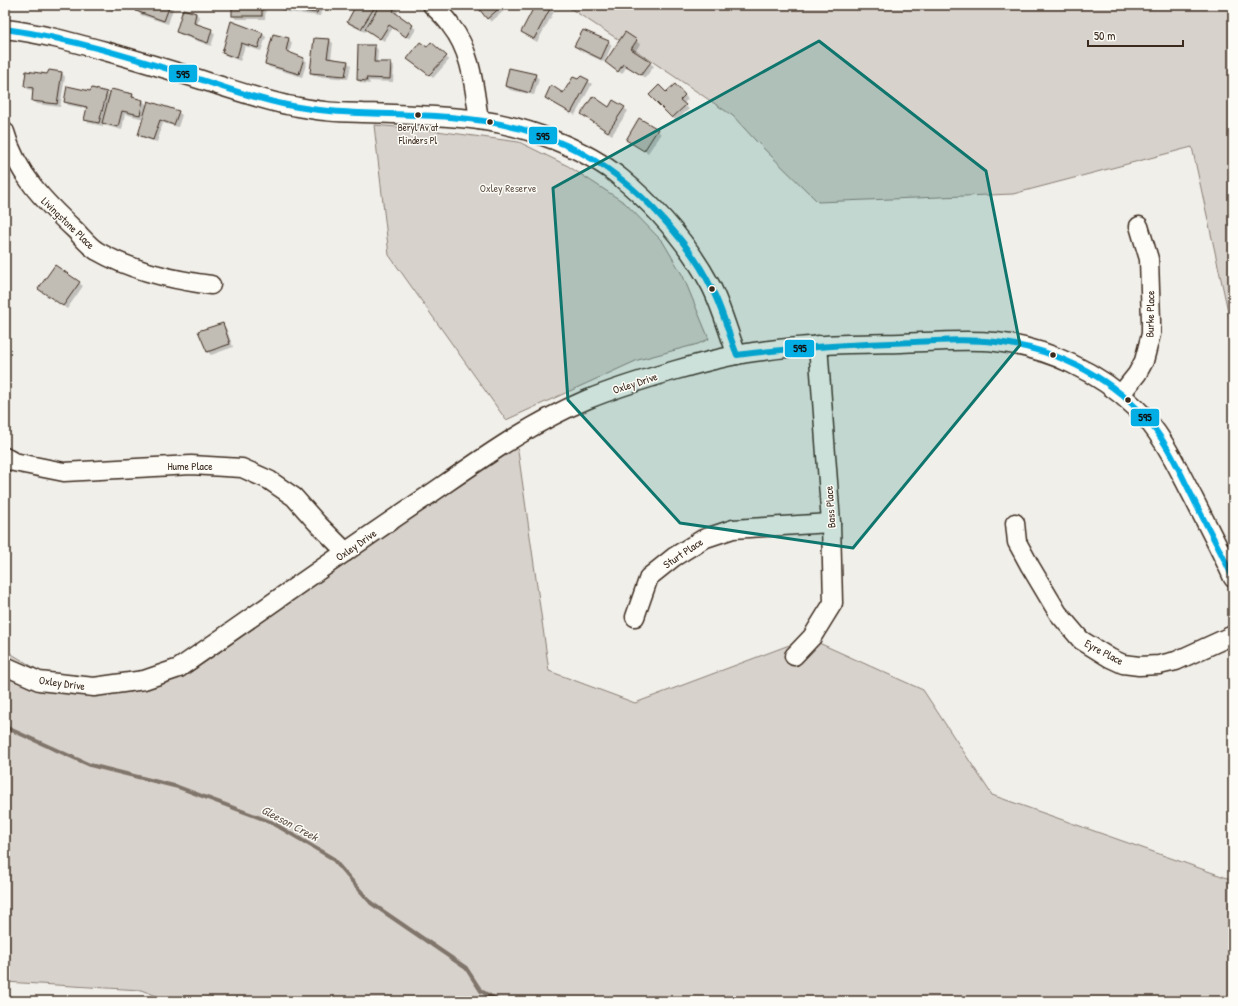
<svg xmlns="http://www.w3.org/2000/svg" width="1238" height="1006" viewBox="0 0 1238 1006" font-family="'Patrick Hand',sans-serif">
	<rect width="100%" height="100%" fill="#f1efea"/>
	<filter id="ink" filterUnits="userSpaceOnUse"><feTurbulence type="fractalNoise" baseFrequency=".025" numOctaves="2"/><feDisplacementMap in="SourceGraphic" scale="8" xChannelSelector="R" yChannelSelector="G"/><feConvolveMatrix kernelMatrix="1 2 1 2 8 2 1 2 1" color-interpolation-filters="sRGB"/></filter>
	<g filter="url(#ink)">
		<g fill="#d7d2cc" stroke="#897e75">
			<path d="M565,5H1233V334L1192,147L1013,194L818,202L756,141L733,116L647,58Z"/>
			<path d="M374,125L429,130L519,142L568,166L625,203L663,242L683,276L709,339L698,344L638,360L506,420L389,255Z"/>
			<path d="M516,437L549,671L635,703L808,638L923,690L992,795L1233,880V1001H170L141,990L5,982V650L43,673L102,683L174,671Z"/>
		</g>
		<g fill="#0003">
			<path d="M99,5H116L113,11Z"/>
			<path d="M139,5H170L173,9L168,24L141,15L137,11Z"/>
			<path d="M233,5H266L265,19H236L233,16Z"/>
			<path d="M284,5H323L320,16L287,12L283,9Z"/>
			<path d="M350,5H378L380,7L381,5H390L398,11L396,15L416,29L410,39L393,28L384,41L367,29L365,32L351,25L348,22L355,8Z"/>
			<path d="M477,5H502L506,9L491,22Z"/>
			<path d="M536,5H550L555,10L537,42L522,32Z"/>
			<path d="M196,13L199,17L197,25L211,30L215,34L211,46L181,35L177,31Z"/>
			<path d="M232,23L262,33L266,37L261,51L245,46L240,61L227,56L223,52Z"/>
			<path d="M274,35L289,39L292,43L289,54L304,59L307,62L302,77L269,67L266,63Z"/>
			<path d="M329,40L333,43L331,59L347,62L351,65L348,79L314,76L311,72Z"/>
			<path d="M636,41L640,44L635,52L654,66L645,78L627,66L622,74L606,62Z"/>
			<path d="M608,42L612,45L604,62L579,50L576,46Z"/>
			<path d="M375,46L378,50L377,63H391L394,67L393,82L369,81L370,84L361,83L358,80Z"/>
			<path d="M427,49L446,57L449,60L433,78L412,62Z"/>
			<path d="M62,73L65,77L60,107L37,104L33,100L34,91L28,89L25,86L48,75Z"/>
			<path d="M535,75L539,79L534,95L510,90L506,86Z"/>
			<path d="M581,77L592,84L575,115L549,101L546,97L564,94L579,80Z"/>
			<path d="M675,85L688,99L683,104L689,109L676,121L651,95L666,93Z"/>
			<path d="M111,90L133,95L136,99L143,101L148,106L178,112L182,115L178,127L163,123L157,142L143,138L139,135L144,119L125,114L122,130L107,126L104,123L103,126L89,123L85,120L88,109L68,105L65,101L91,93L106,92L110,96Z"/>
			<path d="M624,108L628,111L612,135L582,114Z"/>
			<path d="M657,130L661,134L648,153L627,139Z"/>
			<path d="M55,266L83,286L67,309L39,289Z"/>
			<path d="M222,324L226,328L233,347L211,355L207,351Z"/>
		</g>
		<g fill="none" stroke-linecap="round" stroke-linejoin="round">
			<path stroke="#80746b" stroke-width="4" d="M5,727L90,765L178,787L271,822L332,858L371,903L466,968L481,991L499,1001"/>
		</g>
		<g fill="#c1bcb4" stroke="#3b2a1e">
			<path d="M102,5H111L110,8Z"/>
			<path d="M138,5H170L164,21L136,11Z"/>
			<rect x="232" y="5" width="30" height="11"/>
			<path d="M283,5H319L317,13L282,9Z"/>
			<path d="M351,5H376L361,29L347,22L355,7Z"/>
			<path d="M380,5H392L395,7L393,11L413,25L406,37L389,25L380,39L365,29Z"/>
			<path d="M476,5H503L487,19Z"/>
			<path d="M535,5H552L534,39L521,32Z"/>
			<path d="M183,9L196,13L194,23L212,29L208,43L176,32Z"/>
			<path d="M231,21L263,33L258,48L241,43L237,58L222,53Z"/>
			<path d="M583,30L609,41L601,59L574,46Z"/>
			<path d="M625,32L637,40L631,49L651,62L641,75L623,64L618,72L605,62Z"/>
			<path d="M273,34L289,38L286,51L304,58L299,74L265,64Z"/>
			<path d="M314,38L330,39L327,58L348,61L345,76L310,73Z"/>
			<path d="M420,42L427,47L431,42L447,56L429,75L407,59Z"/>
			<path d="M358,45H375L374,62H391L390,79L366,78L367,81L357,80Z"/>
			<path d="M509,68L536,74L530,93L505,86Z"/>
			<path d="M49,70L62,72L57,104L32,101L33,88L24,86L26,71L47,74Z"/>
			<path d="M581,76L589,80L571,113L545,98L551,85L563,93L573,77L578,79Z"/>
			<path d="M675,84L685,95L680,100L686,105L672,118L649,95L659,85L666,92Z"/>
			<path d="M67,86L90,91L92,88L107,92L99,123L84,120L87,107L64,102Z"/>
			<path d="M111,89L133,94L132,97L143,100L140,115L122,111L118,127L102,123Z"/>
			<path d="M593,96L609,107L613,100L625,107L608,132L581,114Z"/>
			<path d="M148,101L179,111L174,125L160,120L153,140L138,135Z"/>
			<path d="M639,118L658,129L644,151L626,140Z"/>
			<path d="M55,265L80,282L63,306L38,289Z"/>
			<path d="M223,323L230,344L207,352L198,331Z"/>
		</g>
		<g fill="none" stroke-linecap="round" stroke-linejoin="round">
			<g stroke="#3b2a1e" stroke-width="21">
				<g id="minor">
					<path d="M432,5C439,12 446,18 451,26C472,52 474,88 479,120"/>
					<path d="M5,29C39,33 72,42 105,51C140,61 174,71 208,82C234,90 260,99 287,105C299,107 312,110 325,111C337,113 351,112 363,113C402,114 441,115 479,120C525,126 585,148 621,178C657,208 689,245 711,286C722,308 728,332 737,355"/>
					<path d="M5,132C16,173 45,202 75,230C82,237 89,246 97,251C130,270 173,280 211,285"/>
					<path d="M1121,394L1137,374L1144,361L1151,334V321L1149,259L1139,226"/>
					<path d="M5,457L14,462L64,472L191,465L242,468L269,480L294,497L317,523L346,552"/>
					<path d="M1015,523L1017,542L1030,566L1058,613L1081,640L1110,658L1123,664L1139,666L1159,665L1176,661L1233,635"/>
					<path d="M635,617L649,577L674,557L703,539L733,529L831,523"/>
					<path d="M794,656L812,637L833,603L831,523L818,345"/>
					<path d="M5,666L39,681L94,687L144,680L179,668C263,610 345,551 429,495C480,460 529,424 586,400C615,388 645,379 676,370C704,362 733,354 762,351C808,344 855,344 901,343C932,342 965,339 996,342C1048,348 1099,372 1136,408C1163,434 1177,467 1194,499C1207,525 1221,551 1233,578"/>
				</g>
			</g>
			<use href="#minor" stroke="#fdfcf7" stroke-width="18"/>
			<g stroke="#fdfcf7" stroke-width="9">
				<path id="bus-1" d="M5,29C70,38 134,58 196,78C226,88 256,99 287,105C341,116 395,112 450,117C538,124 605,153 664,220C682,240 699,262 711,287C722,308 728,332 737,355C788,348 839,345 891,343C925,342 961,338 996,342C1052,348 1106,374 1144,416C1166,440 1179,470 1193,498C1206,525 1221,551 1233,578"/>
			</g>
			<use href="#bus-1" stroke="#03aee5" stroke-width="6"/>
		</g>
	</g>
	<path fill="#0f766e" fill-opacity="0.2" stroke="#0f766e" stroke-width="3" stroke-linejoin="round" d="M819,41L986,171L1020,345L853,548L680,523L568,400L553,188Z"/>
	<g fill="#3b2a1e" stroke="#fdfcf7" stroke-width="1.5">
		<circle cx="418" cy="115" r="3.5"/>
		<circle cx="490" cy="122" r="3.5"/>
		<circle cx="712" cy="289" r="3.5"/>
		<circle cx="1053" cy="355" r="3.5"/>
		<circle cx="1128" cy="400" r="3.5"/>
	</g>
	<g text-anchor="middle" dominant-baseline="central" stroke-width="3" stroke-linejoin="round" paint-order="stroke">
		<g font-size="10" fill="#3b2a1e" stroke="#fdfcf7">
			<text x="418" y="127">Beryl Av at<tspan x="418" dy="13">Flinders Pl</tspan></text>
		</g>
		<g font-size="11" fill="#62544a" stroke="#fdfcf7">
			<text x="508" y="188">Oxley Reserve</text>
		</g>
		<g font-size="11" fill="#3b2a1e" stroke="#fdfcf7">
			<text transform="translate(68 223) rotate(44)">Livingstone Place</text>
			<text transform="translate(1150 314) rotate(-89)">Burke Place</text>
			<text transform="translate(635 383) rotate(-18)">Oxley Drive</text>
			<text x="190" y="466">Hume Place</text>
			<text transform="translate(830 507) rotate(-94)">Bass Place</text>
			<text transform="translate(356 545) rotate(-35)">Oxley Drive</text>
			<text transform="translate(683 553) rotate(-34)">Sturt Place</text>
			<text transform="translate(1104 652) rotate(28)">Eyre Place</text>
			<text transform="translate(62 683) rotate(8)">Oxley Drive</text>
		</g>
		<g font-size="12" font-style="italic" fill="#63554b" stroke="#fdfcf7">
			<text transform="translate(290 823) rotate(28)">Gleeson Creek</text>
		</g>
	</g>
	<g stroke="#fdfcf7" stroke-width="1.5">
		<rect x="168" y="64" width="30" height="19" rx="4" fill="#03aee5"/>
		<rect x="528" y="126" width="30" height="19" rx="4" fill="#03aee5"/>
		<rect x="784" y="339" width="31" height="19" rx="4" fill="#03aee5"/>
		<rect x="1130" y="408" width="30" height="19" rx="4" fill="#03aee5"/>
	</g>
	<g font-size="11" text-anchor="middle" font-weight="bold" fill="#111">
		<text x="183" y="78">595</text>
		<text x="543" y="140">595</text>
		<text x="800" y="352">595</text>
		<text x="1145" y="421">595</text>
	</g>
	<rect width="1238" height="1006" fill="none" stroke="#fdfcf7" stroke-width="20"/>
	<rect x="10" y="10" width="1218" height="986" fill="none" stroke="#3b2a1e" stroke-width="1.5" filter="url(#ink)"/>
	<path d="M1088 40v6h95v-6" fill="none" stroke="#3b2a1e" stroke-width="2"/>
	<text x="1094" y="40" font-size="12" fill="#3b2a1e" stroke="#fdfcf7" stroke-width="3" paint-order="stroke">50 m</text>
</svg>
